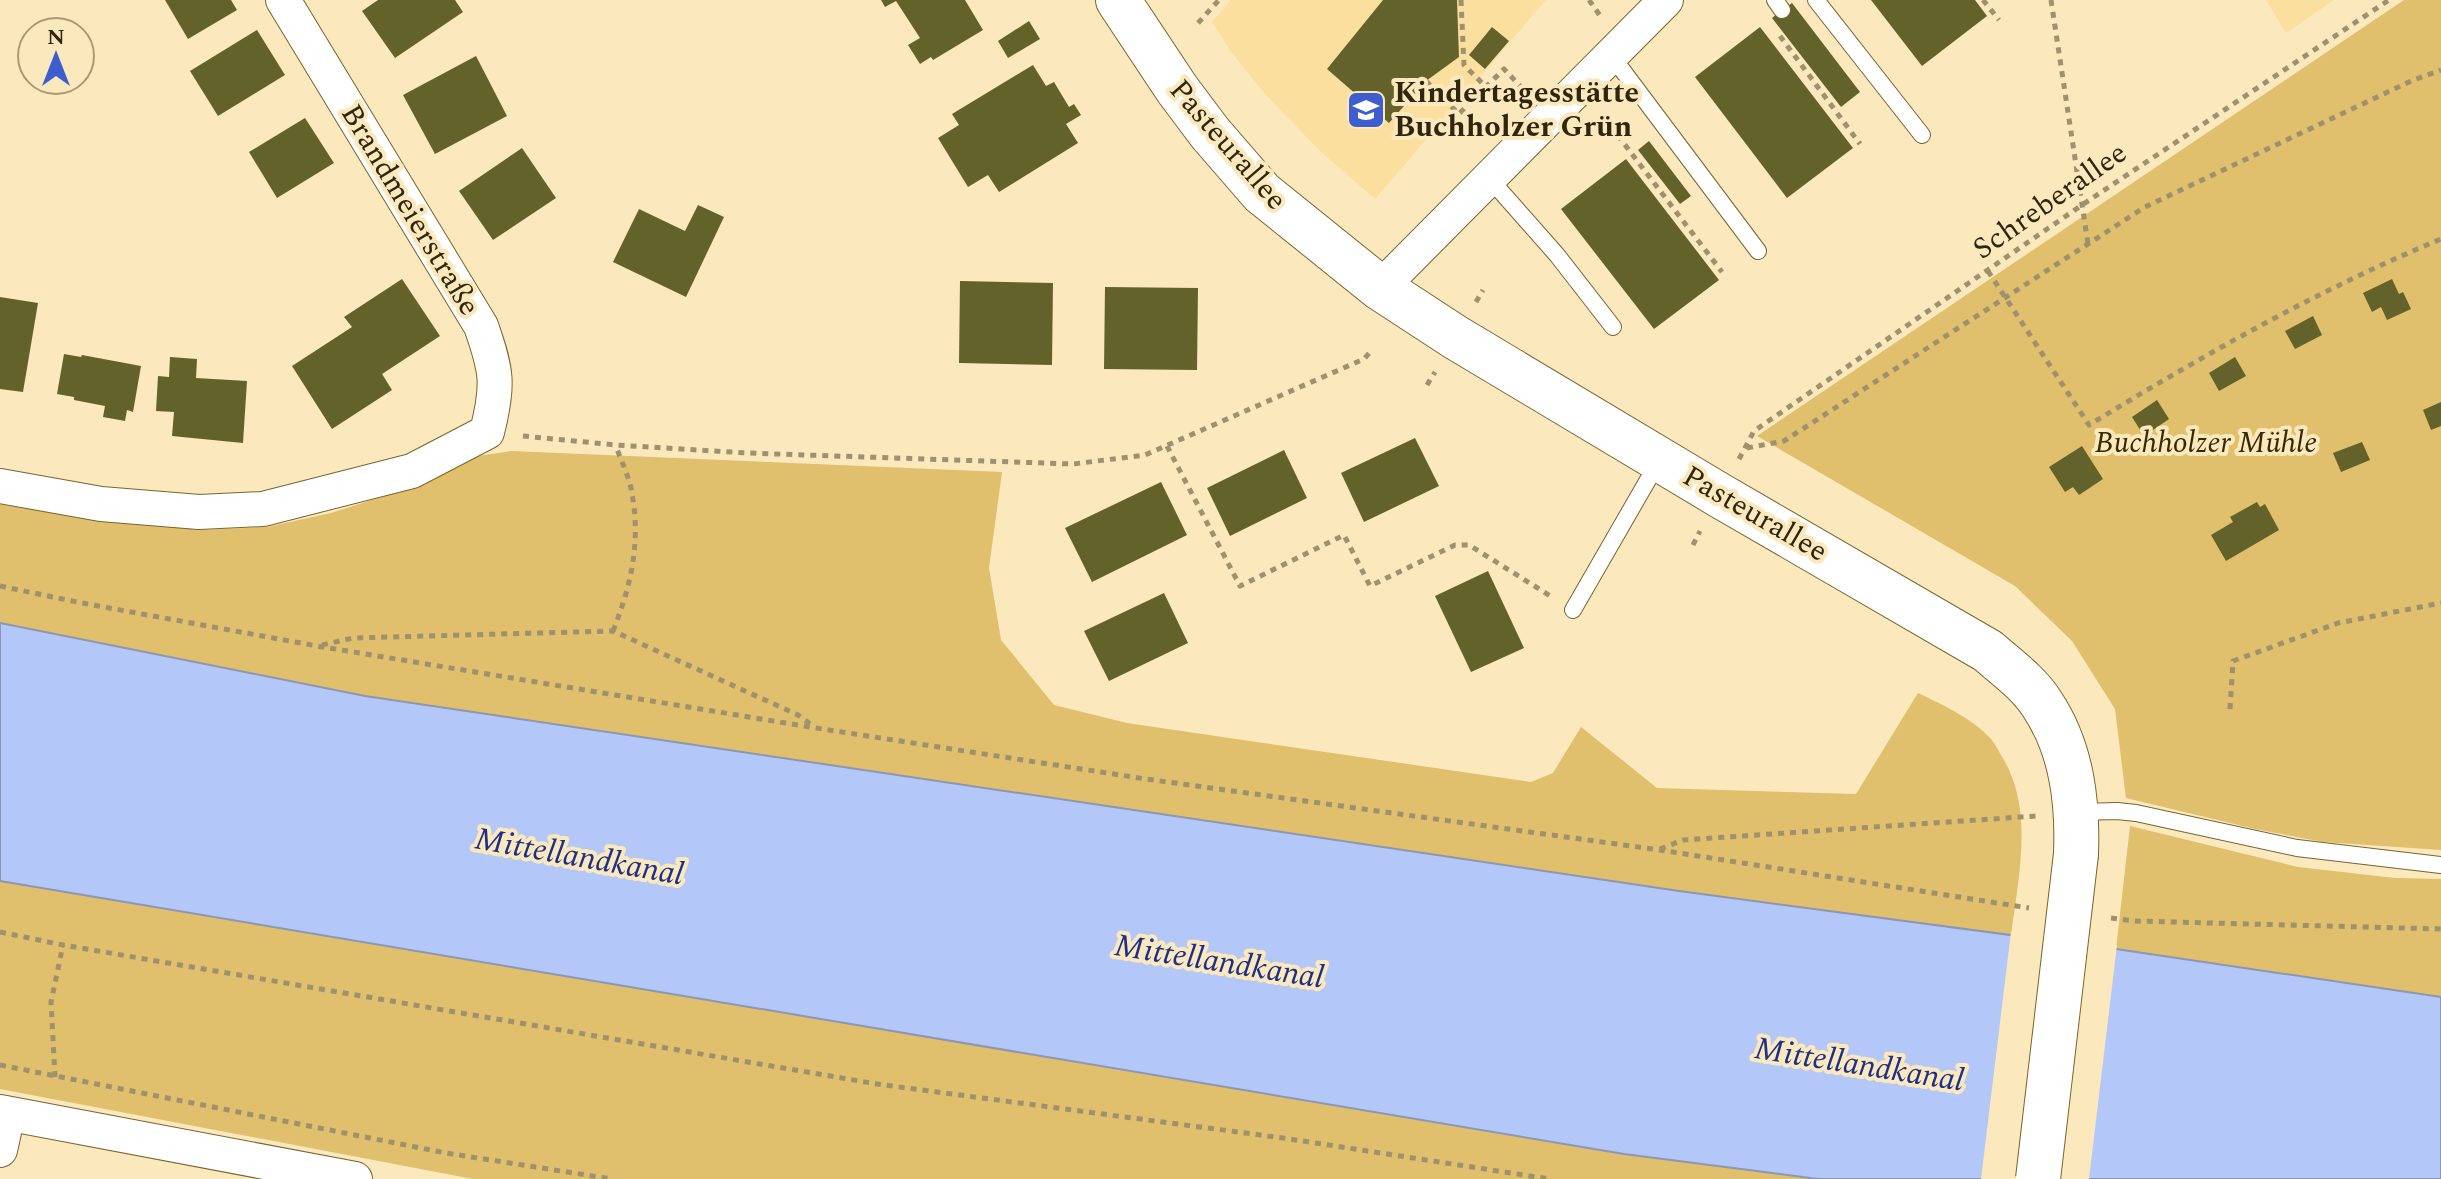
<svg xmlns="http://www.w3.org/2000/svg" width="2441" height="1179" viewBox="0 0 2441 1179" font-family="Spectral,serif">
	<rect width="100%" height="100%" fill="#fbe8bc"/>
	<g fill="#fadf9f">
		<path d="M1231,0H1546L1375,199L1322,153L1265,94L1231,52L1212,22Z"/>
		<path d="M2266,0H2334L2286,33Z"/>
	</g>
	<g fill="#e0bf6d">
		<path d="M2404,0H2441V850L2323,842L2255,829L2126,798L2115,709L2072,641L2015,586L1757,436Z"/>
		<path d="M511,451L1002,472L989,568L1001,640L1054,705L1127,723L1531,782L1553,773L1581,727L1657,788L1856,794L1918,693C1943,705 1972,718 1991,739C1996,745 2000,754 2004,760C2034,813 2018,878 2011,936L1679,891L365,696L0,623V504L98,520L201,530L267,527L331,513L416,486L478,456Z"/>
		<path d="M2130,826L2298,867L2395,878L2441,879V997L2116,949Z"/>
		<path d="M0,881L1624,1154L1818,1179H473L0,1089Z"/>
	</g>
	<path fill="#b3c7f9" stroke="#8b97b3" stroke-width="2" d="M0,623L365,696L1679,891L2116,949L2441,997V1179H1818L1624,1154L0,881Z"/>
	<path fill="#fbe8bc" d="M2011,932L2117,945L2089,1179H1981Z"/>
	<g fill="#63622b">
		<path d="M165,0H231L237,10L188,39Z"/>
		<path d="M378,0H455L463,12L395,58L362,11Z"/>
		<path d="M881,0H965L983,30L933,60L931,57L920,64L908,45L920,38L909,21L896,1L885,7Z"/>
		<path d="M1383,0H1457L1459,57L1426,81L1389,123L1327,69Z"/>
		<path d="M1871,0H1975L1987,16L1922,66Z"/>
		<path d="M1792,3L1860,92L1841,107L1772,18Z"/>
		<path d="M1029,21L1040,39L1008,58L998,41Z"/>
		<path d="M1492,27L1509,41L1485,69L1469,55Z"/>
		<path d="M1760,27L1853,148L1787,198L1695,77Z"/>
		<path d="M257,30L285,75L218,116L190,71Z"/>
		<path d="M476,56L507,116L435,154L403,95Z"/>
		<path d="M1033,65L1046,86L1054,82L1069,107L1074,104L1081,115L1066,124L1078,143L999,192L988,175L968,187L938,138L959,125L952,114Z"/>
		<path d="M305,118L334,163L277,198L249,152Z"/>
		<path d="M1649,141L1691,196L1680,204L1638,150Z"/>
		<path d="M522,148L556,198L493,240L459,191Z"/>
		<path d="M1626,159L1719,280L1654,329L1561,209Z"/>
		<path d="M698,205L724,217L686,297L613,262L639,209L685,231Z"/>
		<path d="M402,279L440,336L382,374L392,390L332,429L292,366L352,327L344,317Z"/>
		<path d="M2392,279L2399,294L2403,292L2411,309L2387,320L2381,307L2372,312L2363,293Z"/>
		<path d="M960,281L1053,283L1052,365L959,363Z"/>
		<path d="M1105,287L1198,288L1197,370L1104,369Z"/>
		<path d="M0,297L38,303L23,392L0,389Z"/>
		<path d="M2313,316L2322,335L2295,349L2285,331Z"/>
		<path d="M64,354L81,357L82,355L141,366L133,412L127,410L125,421L103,417L105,406L74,400V397L57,394Z"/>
		<path d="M170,357L197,359L196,378L247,381L243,443L172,436L174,412L156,411L158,376L169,377Z"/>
		<path d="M2235,357L2246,376L2219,391L2209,373Z"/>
		<path d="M2157,400L2169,419L2144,436L2132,417Z"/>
		<path d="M2441,402V426L2431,430L2423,410Z"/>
		<path d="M1415,438L1439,486L1364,522L1341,473Z"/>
		<path d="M2362,442L2370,460L2341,472L2333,453Z"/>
		<path d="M2082,446L2103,479L2079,495L2073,487L2065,492L2049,467Z"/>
		<path d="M1284,450L1307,498L1230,536L1207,488Z"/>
		<path d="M1161,482L1187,535L1092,582L1065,528Z"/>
		<path d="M2257,502L2260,507L2265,504L2279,530L2226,561L2211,535L2233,522L2230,517Z"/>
		<path d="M1488,571L1524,648L1471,672L1435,596Z"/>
		<path d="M1164,593L1188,643L1109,681L1084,631Z"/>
	</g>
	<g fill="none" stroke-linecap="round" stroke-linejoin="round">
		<g stroke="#79642f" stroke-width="18">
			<g id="lane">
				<path d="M1775,0L1782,10"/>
				<path d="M1816,0L1922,135"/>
				<path d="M1611,55L1758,251"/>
				<path d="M1489,178L1557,255L1613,327"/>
				<path d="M1573,610L1660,459"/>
				<path d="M2079,812L2117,811L2136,813L2297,848L2441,865"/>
			</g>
		</g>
		<g stroke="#79642f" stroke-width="36">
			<g id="street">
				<path d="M1380,288L1666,0"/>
				<path d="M0,486L101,504L199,512L263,509L412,471L487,432C499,385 497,371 481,326L283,0"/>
				<path d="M0,1112L355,1179"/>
				<path d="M0,1150L8,1114"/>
			</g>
		</g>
		<g stroke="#79642f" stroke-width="46">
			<path id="secondary" d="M1118,0L1177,89L1210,133L1262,193L1380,288L1455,337L1719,495L1988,651C2006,667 2029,683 2042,704C2072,749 2078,802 2076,854"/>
		</g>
		<g stroke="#9f916e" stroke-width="5" stroke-dasharray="6 6" stroke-linecap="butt">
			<path d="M1461,0L1464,65L1486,87"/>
			<path d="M1589,0L1601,17"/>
			<path d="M1983,0L1999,20"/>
			<path d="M2051,0L2088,244"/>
			<path d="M1198,23L1219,0"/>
			<path d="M1780,36L1860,144"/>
			<path d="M1426,81L1459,114L1504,69L1524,90"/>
			<path d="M1603,116L1722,272"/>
			<path d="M1988,271L2089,425C2202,356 2318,290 2441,239"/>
			<path d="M1476,302L1483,290"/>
			<path d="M1427,385L1435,372"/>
			<path d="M523,436L616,445L747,453L1073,464L1145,455L1364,359L1372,350"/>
			<path d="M1167,446L1240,586L1344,535L1370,586L1455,545H1469L1552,597"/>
			<path d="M1747,448L1784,441L2145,207L2411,81L2441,70"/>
			<path d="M1739,459L1754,431L2082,205L2389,0"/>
			<path d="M1693,545L1700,531"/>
			<path d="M0,586L82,603L317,646L816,728L1146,779L1660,850L2029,908"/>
			<path d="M613,631C631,586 641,542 632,494C630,478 621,461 616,446"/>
			<path d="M322,645L353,638L613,631L798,715L813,726"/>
			<path d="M2230,709L2233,661L2338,623L2441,603"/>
			<path d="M1660,849L1683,840L2036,816"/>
			<path d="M2111,918L2135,921L2441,929"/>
			<path d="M0,932L63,945L877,1084L1283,1138L1550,1179"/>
			<path d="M0,1065L446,1153L612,1179"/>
			<path d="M55,1077L51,1002L63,945"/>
		</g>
		<use href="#lane" stroke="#fff" stroke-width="16"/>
		<use href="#street" stroke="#fff" stroke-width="34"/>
		<use href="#secondary" stroke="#fff" stroke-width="44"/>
		<g stroke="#79642f" stroke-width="46" stroke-linecap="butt">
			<path id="secondary-bridge" d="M2038,1179L2076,854"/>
		</g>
		<use href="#secondary-bridge" stroke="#fff" stroke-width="44"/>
	</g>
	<defs>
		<g id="school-square" transform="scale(2)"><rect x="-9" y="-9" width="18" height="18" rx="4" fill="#3e5ed0" stroke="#fbe8bc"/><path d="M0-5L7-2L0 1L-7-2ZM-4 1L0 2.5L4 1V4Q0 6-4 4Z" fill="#fff"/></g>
	</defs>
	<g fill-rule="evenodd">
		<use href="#school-square" x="1366" y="110"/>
	</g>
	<g text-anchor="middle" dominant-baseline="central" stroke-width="8" stroke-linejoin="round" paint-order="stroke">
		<g font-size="30" font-weight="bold" fill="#2f260f" stroke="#fbe8bc" text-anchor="start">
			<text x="1394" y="93">Kindertagesstätte<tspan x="1394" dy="34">Buchholzer Grün</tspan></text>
		</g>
		<g font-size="30" fill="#2f260f" stroke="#fbe8bc">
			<text transform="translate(1228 145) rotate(49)">Pasteurallee</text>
			<text transform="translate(2050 201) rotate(-35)">Schreberallee</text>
			<text transform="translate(410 210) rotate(59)">Brandmeierstraße</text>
			<text transform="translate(1755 514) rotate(30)">Pasteurallee</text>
		</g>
		<g font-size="30" font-style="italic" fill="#392900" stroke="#fbe8bc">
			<text x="2206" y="443">Buchholzer Mühle</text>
		</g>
		<g font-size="32" font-style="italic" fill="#1c2f8b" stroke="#fbe8bc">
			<text transform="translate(579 857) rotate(10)">Mittellandkanal</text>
			<text transform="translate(1219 962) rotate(9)">Mittellandkanal</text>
			<text transform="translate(1859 1065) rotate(9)">Mittellandkanal</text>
		</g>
	</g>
	<g transform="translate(56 56)"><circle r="38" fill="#fbe8bc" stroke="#a99a77" stroke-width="2"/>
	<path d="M0-6L14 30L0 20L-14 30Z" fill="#3e5ed0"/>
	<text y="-12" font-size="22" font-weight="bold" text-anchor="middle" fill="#2f260f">N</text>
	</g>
</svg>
